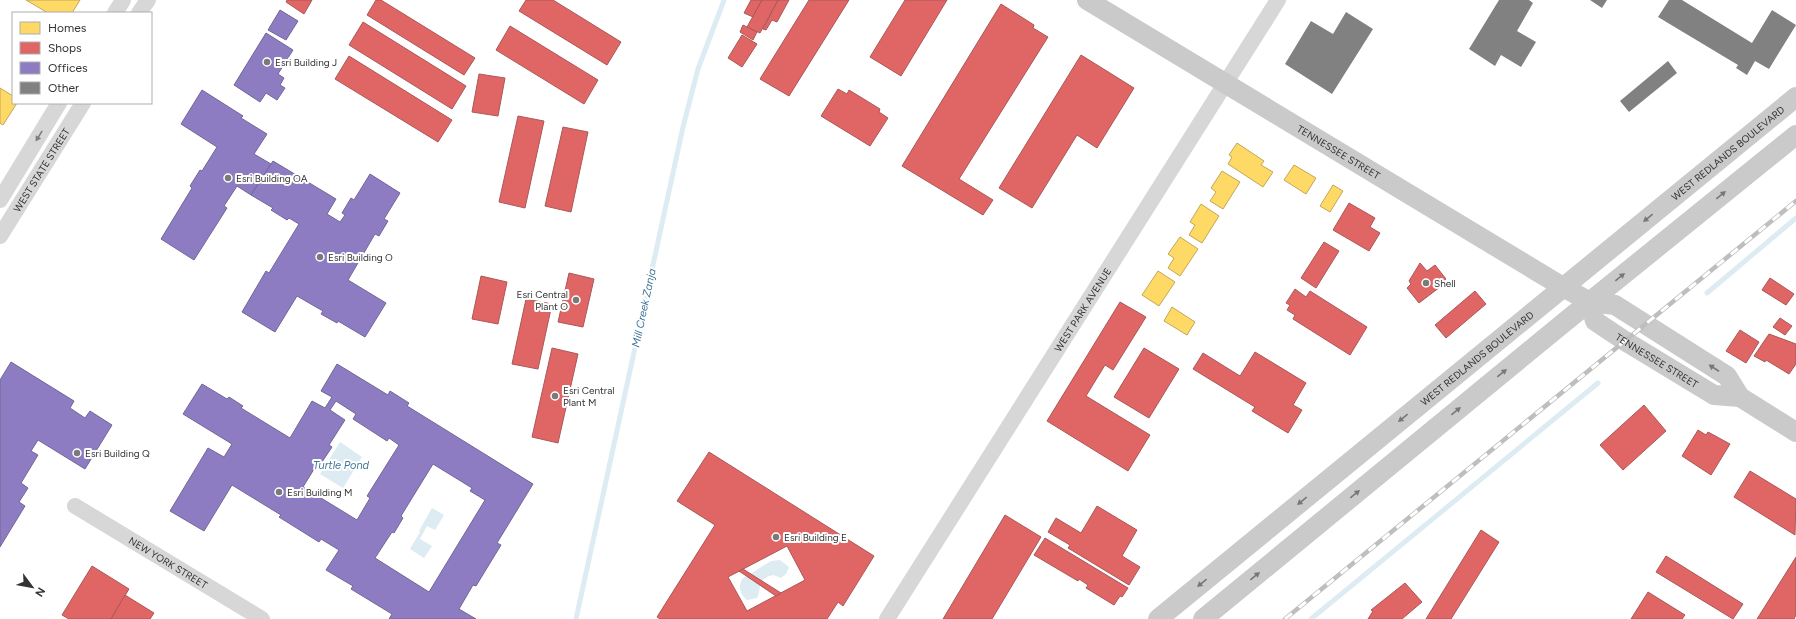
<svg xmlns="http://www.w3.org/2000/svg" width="1796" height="619" viewBox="0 0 1796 619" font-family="Figtree,sans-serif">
	<rect width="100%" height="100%" fill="#fff"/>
	<g fill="#ddebf3">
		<path d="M340,442L362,457L343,488L320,474Z"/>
		<path d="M432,508L444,515L435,530L427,526L420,539L432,546L424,558L410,549L420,532L419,531Z"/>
		<path d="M780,560L789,567L786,574L781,578L773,575C755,580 763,586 757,598L747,600C740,594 738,587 742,579L771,561Z"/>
	</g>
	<g fill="#ffd966" stroke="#c2a757">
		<path d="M26,0H80L72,13H48Z"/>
		<path d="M0,88L13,96V103H17L3,125L0,123Z"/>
		<path d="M1237,143L1264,161L1261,165L1273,172L1263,187L1228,164L1232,157L1229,155Z"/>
		<path d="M1294,165L1316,178L1306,194L1284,180Z"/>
		<path d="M1222,171L1240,182L1223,209L1210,201L1216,192L1211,188Z"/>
		<path d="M1333,185L1343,191L1330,212L1320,206Z"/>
		<path d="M1201,204L1219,216L1202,243L1189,235L1195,225L1190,222Z"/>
		<path d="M1180,237L1198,249L1180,276L1168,268L1174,258L1168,254Z"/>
		<path d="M1158,271L1175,282L1159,306L1142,295Z"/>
		<path d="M1172,307L1195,322L1187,335L1164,321Z"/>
	</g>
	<g fill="#e06666" stroke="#ac5757" fill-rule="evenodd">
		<path d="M287,0H312L304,14L286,2Z"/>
		<path d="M376,0H381L475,58L464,75L367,15Z"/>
		<path d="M526,0H553L621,42L607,65L519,11Z"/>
		<path d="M751,0H762L753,17L744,13Z"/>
		<path d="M762,0H778L760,33L747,27Z"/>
		<path d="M778,0H789L777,22L772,20L766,30L763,29Z"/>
		<path d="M809,0H849L789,96L760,79Z"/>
		<path d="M905,0H947L901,76L870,57Z"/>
		<path d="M1001,4L1034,25L1033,28L1048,37L959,179L993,200L983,215L902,166Z"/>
		<path d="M363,22L466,86L452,109L349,45Z"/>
		<path d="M743,25L757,32L753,40L740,32Z"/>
		<path d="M510,26L598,80L584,104L496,50Z"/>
		<path d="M742,35L757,44L742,67L728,58Z"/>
		<path d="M1081,55L1134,88L1097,148L1077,135L1032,208L999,188Z"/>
		<path d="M349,56L452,120L438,142L335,79Z"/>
		<path d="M479,74L505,78L498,116L472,112Z"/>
		<path d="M838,89L847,94L849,90L880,109L879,112L888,118L870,146L821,116Z"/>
		<path d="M518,116L544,121L525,208L499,202Z"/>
		<path d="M563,127L588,132L571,212L545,206Z"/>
		<path d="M1349,203L1375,218L1370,227L1380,233L1369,251L1333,230Z"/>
		<path d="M1324,242L1339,251L1316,288L1301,278Z"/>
		<path d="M1420,263L1427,271L1435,265L1446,279L1442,282L1444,284L1419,303L1407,288L1411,284L1409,281Z"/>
		<path d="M569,273L594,279L583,327L558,322Z"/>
		<path d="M481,276L507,282L498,324L472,319Z"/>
		<path d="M1770,278L1794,294L1786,305L1762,290Z"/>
		<path d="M1295,289L1306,297L1310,291L1367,327L1350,355L1293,319L1295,315L1287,310L1290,305L1286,303Z"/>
		<path d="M1475,291L1486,304L1446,338L1435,325Z"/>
		<path d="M526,299L552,304L538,369L512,364Z"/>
		<path d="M1120,302L1146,317L1113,370L1105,365L1086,396L1150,435L1128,471L1047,421Z"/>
		<path d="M1780,318L1792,326L1785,335L1773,327Z"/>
		<path d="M1740,330L1759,342L1746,363L1726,351Z"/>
		<path d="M1769,334L1796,344V364L1789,374L1766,360L1765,362L1754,356Z"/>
		<path d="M552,348L578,354L558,443L532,437Z"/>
		<path d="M1144,348L1179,369L1149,418L1114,397Z"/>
		<path d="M1255,352L1306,383L1293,405L1302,410L1288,433L1252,411L1255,407L1193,369L1203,353L1240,376Z"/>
		<path d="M1644,405L1666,431L1623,470L1600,445Z"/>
		<path d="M1698,430L1706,435L1708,432L1730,444L1711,475L1682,456Z"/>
		<path d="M709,452L874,556L843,606L838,602L827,619H660L657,617L715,525L677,501ZM787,546L805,580L747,611L728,577Z"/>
		<path d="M1750,471L1796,499L1795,535L1734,497Z"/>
		<path d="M1097,506L1137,530L1122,556L1140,567L1129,585L1068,548L1070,545L1048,532L1056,518L1081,533Z"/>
		<path d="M1005,515L1041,537L992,619H943Z"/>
		<path d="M1481,530L1499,542L1451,619H1426Z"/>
		<path d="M1045,538L1128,588L1122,597L1120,596L1114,605L1086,588L1088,585L1079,579L1078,581L1034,555Z"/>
		<path d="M1666,556L1743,604L1733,619L1656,572Z"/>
		<path d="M1796,557V615L1794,619H1757Z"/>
		<path d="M92,566L129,589L111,619H69L62,615Z"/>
		<path d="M743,569L781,593L776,596L739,571Z"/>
		<path d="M1405,583L1422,602L1402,619H1368L1373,611L1371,610Z"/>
		<path d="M1648,592L1685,615L1682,619H1631Z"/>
		<path d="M125,595L154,613L150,619H111Z"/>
	</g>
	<g fill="#8e7cc3" stroke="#736698" fill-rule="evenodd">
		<path d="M280,10L298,21L286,40L268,30Z"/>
		<path d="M266,33L293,50L278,74L284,78L280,85L285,88L277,100L266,93L260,102L234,85Z"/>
		<path d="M202,90L243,116L241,118L267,134L254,154L271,164L251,195L237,186L224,206L227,208L194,260L161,239L192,188L190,186L200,170L202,171L217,147L181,124Z"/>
		<path d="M273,161L336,199L327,214L340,222L345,215L342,213L351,198L354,200L370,174L400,193L384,219L388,221L379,236L375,234L348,280L386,303L365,337L338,321L337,323L321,314L323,311L297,296L275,332L242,312L266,271L269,273L299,224L289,218L287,220L271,210L273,208L251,195Z"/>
		<path d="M11,362L74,401L70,408L85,418L90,411L112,425L85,469L38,440L31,451L38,455L21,483L28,488L19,502L25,506L0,547V380Z"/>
		<path d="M337,364L388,395L390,391L409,403L407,406L533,484L497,543L501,545L476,586L473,585L459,609L476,619H389L392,614L351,589L353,586L326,570L339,550L321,539L319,542L279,517L281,515L232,485L204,531L170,511L208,448L224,457L232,444L183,414L202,384L227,399L229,397L243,406L241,408L290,438L312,401L325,408L332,397L321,391ZM336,401L356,414L353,419L387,441L389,438L399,445L367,496L370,498L357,520L303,487L319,461L322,462L332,447L329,445L345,420L330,410ZM433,464L472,488L470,491L485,500L429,592L375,558L392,532L394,533L403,518L401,516Z"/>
	</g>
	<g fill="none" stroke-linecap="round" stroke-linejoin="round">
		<g stroke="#ddebf3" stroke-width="5">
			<path d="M1707,293L1796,218"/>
			<path d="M576,619L683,127L698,69L724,0"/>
			<path d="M1311,619L1598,383"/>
		</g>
	</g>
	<g fill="#818181">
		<path d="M1499,0H1529L1533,3L1517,31L1536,42L1521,67L1501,55L1495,66L1469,49Z"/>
		<path d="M1590,0H1607L1602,8Z"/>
		<path d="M1669,0H1682L1752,43L1772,10L1796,25L1769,69L1755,61L1747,75L1736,68L1738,65L1658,17Z"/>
		<path d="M1346,12L1373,29L1332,94L1285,64L1311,21L1333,34Z"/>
		<path d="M1668,61L1677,73L1629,112L1620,101Z"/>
	</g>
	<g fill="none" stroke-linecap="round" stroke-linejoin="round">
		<g stroke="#d7d7d7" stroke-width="16">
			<path d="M115,13L123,0"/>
			<path d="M139,13L148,0"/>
			<path d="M0,200L59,103"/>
			<path id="s1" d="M0,236L83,103"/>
			<path id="s2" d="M75,506L262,619"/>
			<path id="s3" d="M887,619L1278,0"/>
		</g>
		<g stroke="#cacaca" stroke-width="20">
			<path id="s4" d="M1087,0L1563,287L1590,302L1615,305L1727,376L1740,397L1796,432"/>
			<path id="s5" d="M1590,302L1595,321L1625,341L1714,395L1740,397"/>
			<path id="s6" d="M1158,619L1796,97"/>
			<path d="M1203,619L1561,325L1796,135"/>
		</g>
		<g stroke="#bebebe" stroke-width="4.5">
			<path id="rail" d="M1285,619L1796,201"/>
		</g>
		<use href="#rail" stroke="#fff" stroke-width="3" stroke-dasharray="9" stroke-linecap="butt"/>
	</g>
	<defs><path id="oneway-solid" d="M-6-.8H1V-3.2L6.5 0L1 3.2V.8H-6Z"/></defs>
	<use fill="#7d7d7d" href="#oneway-solid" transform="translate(39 136) rotate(122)"/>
	<g fill="#777">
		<use href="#oneway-solid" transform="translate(1721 195) rotate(-39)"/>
		<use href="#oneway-solid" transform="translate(1648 218) rotate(141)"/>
		<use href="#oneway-solid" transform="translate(1620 277) rotate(-39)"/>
		<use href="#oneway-solid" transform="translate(1714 368) rotate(-147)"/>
		<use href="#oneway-solid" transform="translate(1502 373) rotate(-39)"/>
		<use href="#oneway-solid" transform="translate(1456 411) rotate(-39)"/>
		<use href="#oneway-solid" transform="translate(1403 418) rotate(141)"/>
		<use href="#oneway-solid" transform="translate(1355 494) rotate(-39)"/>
		<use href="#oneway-solid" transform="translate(1302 501) rotate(141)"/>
		<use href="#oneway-solid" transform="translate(1255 576) rotate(-39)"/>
		<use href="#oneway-solid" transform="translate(1202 583) rotate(141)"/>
	</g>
	<g fill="#7a7a7a" stroke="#fff" stroke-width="1.5">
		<circle cx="267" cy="62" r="4"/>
		<circle cx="228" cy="178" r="4"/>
		<circle cx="320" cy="257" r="4"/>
		<circle cx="1426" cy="283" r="4"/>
		<circle cx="576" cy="300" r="4"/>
		<circle cx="555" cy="396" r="4"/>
		<circle cx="77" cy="453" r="4"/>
		<circle cx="279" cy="492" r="4"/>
		<circle cx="776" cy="537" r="4"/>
	</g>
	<g text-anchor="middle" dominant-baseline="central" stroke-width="4" stroke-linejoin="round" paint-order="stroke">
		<g font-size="10" fill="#333" stroke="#fff" text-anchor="start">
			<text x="275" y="62">Esri Building J</text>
			<text x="236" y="178">Esri Building OA</text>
			<text x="328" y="257">Esri Building O</text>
			<text x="1434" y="283">Shell</text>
			<text x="568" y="294" text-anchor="end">Esri Central<tspan x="568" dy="12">Plant O</tspan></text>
			<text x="563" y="390">Esri Central<tspan x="563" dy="12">Plant M</tspan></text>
			<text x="85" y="453">Esri Building Q</text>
			<text x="287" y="492">Esri Building M</text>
			<text x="784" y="537">Esri Building E</text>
		</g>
		<g font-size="10" fill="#333" stroke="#fff">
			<text stroke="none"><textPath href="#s4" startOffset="294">TENNESSEE STREET</textPath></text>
			<text stroke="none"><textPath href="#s6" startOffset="736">WEST REDLANDS BOULEVARD</textPath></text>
			<text stroke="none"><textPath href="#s1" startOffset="78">WEST STATE STREET</textPath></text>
			<text stroke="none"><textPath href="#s3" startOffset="366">WEST PARK AVENUE</textPath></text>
			<text stroke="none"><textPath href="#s6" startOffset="412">WEST REDLANDS BOULEVARD</textPath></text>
			<text stroke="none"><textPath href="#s5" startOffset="93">TENNESSEE STREET</textPath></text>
			<text stroke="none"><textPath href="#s2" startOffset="109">NEW YORK STREET</textPath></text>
		</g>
		<g font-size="11" font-style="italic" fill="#3f7597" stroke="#fff">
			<text transform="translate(644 308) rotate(-78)">Mill Creek Zanja</text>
			<text x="341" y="465">Turtle Pond</text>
		</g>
	</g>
	<rect x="12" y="12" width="140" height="92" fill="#ffffff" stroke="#adadad"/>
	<rect x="20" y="22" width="20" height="12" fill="#ffd966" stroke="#adadad"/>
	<text x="48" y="32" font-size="12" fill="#333333">Homes</text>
	<rect x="20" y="42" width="20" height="12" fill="#e06666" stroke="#adadad"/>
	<text x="48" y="52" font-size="12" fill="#333333">Shops</text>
	<rect x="20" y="62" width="20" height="12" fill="#8e7cc3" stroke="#adadad"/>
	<text x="48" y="72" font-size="12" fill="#333333">Offices</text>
	<rect x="20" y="82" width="20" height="12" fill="#818181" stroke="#adadad"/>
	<text x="48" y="92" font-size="12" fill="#333333">Other</text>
	<g transform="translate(32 587) rotate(122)" stroke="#ffffff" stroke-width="3" paint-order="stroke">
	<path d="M0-3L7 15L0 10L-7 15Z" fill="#333333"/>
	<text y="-6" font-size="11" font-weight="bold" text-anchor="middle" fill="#333333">N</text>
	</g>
</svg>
